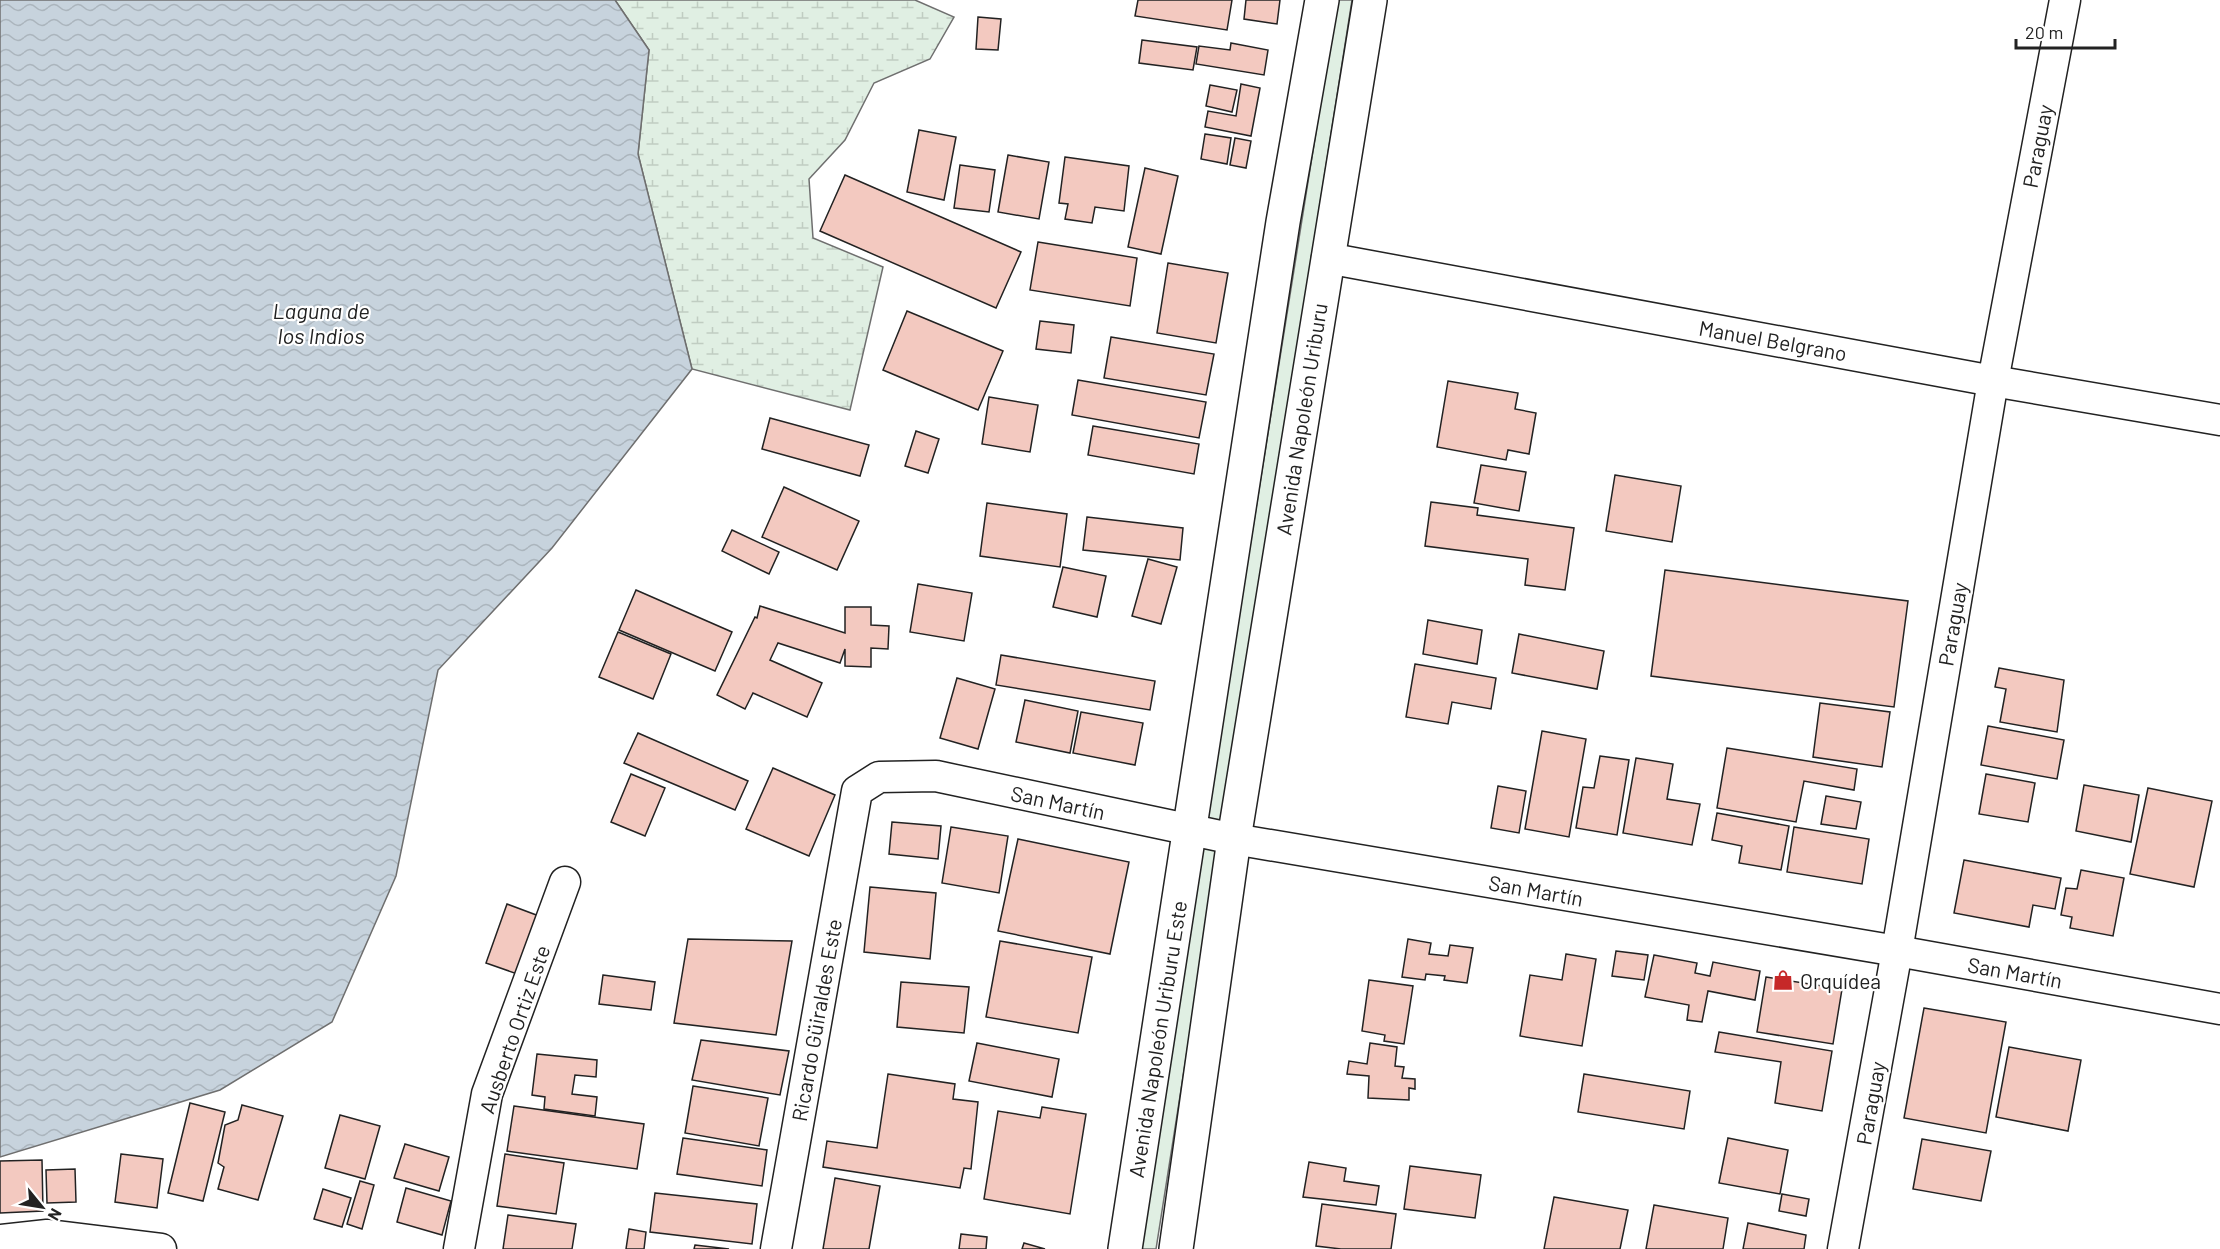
<svg xmlns="http://www.w3.org/2000/svg" width="2220" height="1249" viewBox="0 0 2220 1249" font-family="Barlow,sans-serif">
	<defs>
		<pattern id="wetland-marsh" width="20" height="14" patternUnits="userSpaceOnUse" patternTransform="scale(1.5)"><rect width="20" height="14" fill="#e0efe3"/><path d="M1 5h8M5 5V1M11 12h8M15 12V8" fill="none" stroke="#c0cdc2"/></pattern>
		<pattern id="water-waves" width="16" height="10" patternUnits="userSpaceOnUse" patternTransform="scale(1.5)"><rect width="16" height="10" fill="#c7d3dd"/><path d="M0 5q4-4 8 0t8 0" fill="none" stroke="#abb5bd"/></pattern>
	</defs>
	<rect width="100%" height="100%" fill="#fff"/>
	<path fill="url(#wetland-marsh)" stroke="#6f6f6f" stroke-width="1.5" d="M615,0H915L954,17L930,59L874,83L845,140L809,179L813,238L883,267L850,410L692,369L638,154L649,50Z"/>
	<path fill="#e0efe3" stroke="#6f6f6f" stroke-width="1.5" d="M1337,0H1352L1156,1249H1138Z"/>
	<path fill="url(#water-waves)" stroke="#6f6f6f" stroke-width="1.5" d="M0,0H615L649,50L638,154L692,369L552,548L438,670L396,876L332,1022L220,1090L0,1157Z"/>
	<g fill="#f3c9c0" stroke="#222" stroke-width="1.5">
		<path d="M1138,0H1232L1227,30L1135,16Z"/>
		<path d="M1246,0H1280L1277,24L1244,19Z"/>
		<path d="M978,17L1001,19L998,50L976,49Z"/>
		<path d="M1142,40L1197,47L1193,70L1139,63Z"/>
		<path d="M1231,43L1268,50L1264,75L1196,64L1199,46L1230,50Z"/>
		<path d="M1241,84L1260,88L1251,136L1205,127L1208,111L1236,116Z"/>
		<path d="M1210,85L1237,90L1232,112L1206,106Z"/>
		<path d="M919,130L956,137L944,200L907,192Z"/>
		<path d="M1205,134L1231,138L1227,164L1201,159Z"/>
		<path d="M1235,138L1251,141L1246,168L1230,165Z"/>
		<path d="M1008,155L1049,162L1039,219L998,212Z"/>
		<path d="M1065,157L1129,166L1124,211L1095,207L1092,223L1065,219L1068,204L1059,203Z"/>
		<path d="M960,165L995,170L989,212L954,208Z"/>
		<path d="M1145,168L1178,176L1161,254L1128,247Z"/>
		<path d="M845,175L1021,252L996,308L820,231Z"/>
		<path d="M1038,242L1137,258L1130,306L1030,290Z"/>
		<path d="M1168,263L1228,273L1216,343L1157,333Z"/>
		<path d="M907,311L1003,351L978,410L883,370Z"/>
		<path d="M1040,321L1074,325L1071,353L1036,349Z"/>
		<path d="M1111,337L1214,354L1206,395L1104,378Z"/>
		<path d="M1078,380L1206,402L1199,438L1072,415Z"/>
		<path d="M1448,381L1518,393L1515,409L1536,413L1529,454L1508,450L1506,460L1437,447Z"/>
		<path d="M989,397L1038,405L1030,452L982,444Z"/>
		<path d="M770,418L869,445L860,476L762,449Z"/>
		<path d="M1093,426L1199,444L1194,474L1088,455Z"/>
		<path d="M916,431L939,439L928,473L905,466Z"/>
		<path d="M1481,465L1526,472L1519,511L1474,503Z"/>
		<path d="M1615,475L1681,486L1672,542L1606,531Z"/>
		<path d="M784,487L859,521L837,570L762,537Z"/>
		<path d="M1431,502L1478,508L1477,515L1574,528L1565,590L1525,585L1528,559L1425,546Z"/>
		<path d="M987,503L1067,514L1060,567L980,556Z"/>
		<path d="M1087,517L1183,528L1180,560L1083,550Z"/>
		<path d="M732,530L779,552L769,574L722,551Z"/>
		<path d="M1148,559L1177,567L1161,624L1132,616Z"/>
		<path d="M1063,567L1106,576L1097,617L1053,607Z"/>
		<path d="M1665,570L1908,601L1894,707L1651,676Z"/>
		<path d="M918,584L972,593L964,641L910,632Z"/>
		<path d="M636,590L732,632L715,671L619,630Z"/>
		<path d="M760,606L845,633V607H871V625L889,626L888,649L871,648V667L845,666V649L840,663L778,643L770,660L822,683L807,717L753,693L745,709L717,695L755,617L757,618Z"/>
		<path d="M1428,620L1482,630L1477,664L1423,654Z"/>
		<path d="M618,632L671,654L653,699L599,677Z"/>
		<path d="M1519,634L1604,651L1597,689L1512,673Z"/>
		<path d="M1001,655L1155,681L1150,710L996,685Z"/>
		<path d="M1415,664L1496,678L1491,709L1452,702L1448,724L1406,717Z"/>
		<path d="M1999,668L2064,680L2057,732L2000,722L2006,689L1995,687Z"/>
		<path d="M957,678L995,689L978,749L940,738Z"/>
		<path d="M1025,700L1078,711L1070,753L1016,742Z"/>
		<path d="M1820,703L1890,712L1882,767L1813,757Z"/>
		<path d="M1081,712L1143,723L1135,765L1073,753Z"/>
		<path d="M1988,726L2064,740L2057,779L1981,765Z"/>
		<path d="M1542,731L1586,739L1569,837L1525,829Z"/>
		<path d="M638,733L748,781L735,810L624,763Z"/>
		<path d="M1727,748L1857,769L1854,790L1804,781L1796,822L1717,808Z"/>
		<path d="M1600,756L1629,760L1617,835L1576,828L1583,787L1594,788Z"/>
		<path d="M1636,758L1673,764L1667,799L1700,804L1692,845L1623,833Z"/>
		<path d="M773,768L835,795L809,856L746,829Z"/>
		<path d="M631,774L665,788L645,836L611,822Z"/>
		<path d="M1986,774L2035,783L2028,822L1979,814Z"/>
		<path d="M2084,785L2139,795L2131,842L2076,831Z"/>
		<path d="M1498,786L1526,791L1519,833L1491,828Z"/>
		<path d="M2148,788L2212,801L2194,887L2130,874Z"/>
		<path d="M1826,796L1861,802L1856,829L1821,824Z"/>
		<path d="M1717,813L1789,826L1781,870L1739,863L1742,846L1712,840Z"/>
		<path d="M892,822L941,826L938,859L889,854Z"/>
		<path d="M951,827L1008,836L999,893L942,883Z"/>
		<path d="M1794,827L1869,839L1862,884L1787,872Z"/>
		<path d="M1018,839L1129,862L1110,954L998,931Z"/>
		<path d="M1964,860L2061,878L2055,909L2033,905L2029,927L1954,913Z"/>
		<path d="M2081,870L2124,878L2113,936L2070,928L2072,917L2061,915L2066,888L2077,889Z"/>
		<path d="M870,887L936,893L930,959L864,952Z"/>
		<path d="M507,904L547,919L526,977L486,963Z"/>
		<path d="M688,939L792,941L776,1035L674,1023Z"/>
		<path d="M1408,939L1431,943L1429,954L1448,956L1450,945L1473,948L1467,983L1444,980L1445,976L1426,974L1425,980L1402,977Z"/>
		<path d="M1000,941L1092,957L1078,1033L986,1017Z"/>
		<path d="M1616,951L1648,955L1644,980L1612,976Z"/>
		<path d="M1566,954L1596,959L1582,1046L1520,1036L1530,975L1562,980Z"/>
		<path d="M1654,955L1697,963L1695,973L1710,976L1713,962L1760,971L1755,1000L1708,991L1702,1022L1687,1020L1689,1005L1645,997Z"/>
		<path d="M603,975L655,982L651,1010L599,1004Z"/>
		<path d="M1766,977L1842,989L1833,1044L1757,1032Z"/>
		<path d="M1369,980L1413,986L1404,1044L1384,1041L1385,1035L1362,1031Z"/>
		<path d="M901,982L969,987L964,1033L897,1027Z"/>
		<path d="M1924,1008L2006,1022L1986,1133L1904,1118Z"/>
		<path d="M1719,1032L1832,1051L1822,1111L1775,1103L1781,1062L1715,1052Z"/>
		<path d="M701,1040L789,1051L780,1095L692,1080Z"/>
		<path d="M977,1043L1059,1059L1052,1097L969,1081Z"/>
		<path d="M1370,1043L1397,1047L1395,1066L1404,1067L1402,1078L1415,1079V1089L1409,1088V1100L1368,1098L1369,1076L1347,1074L1349,1061L1367,1064Z"/>
		<path d="M2009,1047L2081,1060L2068,1131L1996,1117Z"/>
		<path d="M537,1054L597,1060L596,1077L575,1075L572,1094L597,1097L595,1116L544,1109L545,1097L532,1095Z"/>
		<path d="M888,1074L955,1084L953,1099L978,1102L971,1169L964,1168L960,1188L823,1167L827,1141L877,1148Z"/>
		<path d="M1584,1074L1690,1091L1684,1129L1578,1112Z"/>
		<path d="M693,1086L768,1098L759,1146L685,1133Z"/>
		<path d="M190,1103L225,1112L203,1201L168,1193Z"/>
		<path d="M242,1105L283,1116L258,1200L218,1189L224,1167L218,1163L225,1125L238,1120Z"/>
		<path d="M514,1106L644,1124L637,1169L507,1151Z"/>
		<path d="M1042,1107L1086,1114L1070,1214L984,1199L998,1111L1040,1118Z"/>
		<path d="M340,1115L380,1126L365,1179L325,1168Z"/>
		<path d="M683,1138L767,1150L762,1186L677,1174Z"/>
		<path d="M1728,1138L1788,1150L1780,1194L1719,1183Z"/>
		<path d="M1922,1139L1991,1151L1981,1201L1913,1189Z"/>
		<path d="M405,1144L449,1157L439,1191L394,1178Z"/>
		<path d="M121,1154L163,1159L157,1208L115,1202Z"/>
		<path d="M505,1154L564,1163L556,1214L497,1206Z"/>
		<path d="M42,1160L43,1211L0,1213V1161Z"/>
		<path d="M1309,1162L1346,1168L1344,1181L1379,1186L1376,1205L1303,1197Z"/>
		<path d="M1410,1166L1481,1175L1475,1218L1404,1209Z"/>
		<path d="M75,1169L76,1202L47,1203L46,1170Z"/>
		<path d="M835,1178L880,1186L869,1249H823Z"/>
		<path d="M360,1181L374,1185L362,1229L347,1224Z"/>
		<path d="M406,1188L451,1201L442,1235L397,1222Z"/>
		<path d="M323,1189L351,1198L342,1227L314,1219Z"/>
		<path d="M655,1193L757,1204L752,1244L650,1232Z"/>
		<path d="M1782,1194L1809,1199L1806,1216L1779,1211Z"/>
		<path d="M1554,1197L1628,1210L1620,1249H1544Z"/>
		<path d="M1322,1204L1396,1214L1391,1249H1341L1316,1246Z"/>
		<path d="M1654,1205L1728,1218L1723,1249H1646Z"/>
		<path d="M508,1215L576,1224L572,1249H503Z"/>
		<path d="M1748,1223L1806,1235L1804,1249H1743Z"/>
		<path d="M629,1229L646,1232L644,1249H626Z"/>
		<path d="M961,1234L987,1237L986,1249H959Z"/>
		<path d="M1024,1243L1045,1249H1022Z"/>
		<path d="M695,1245L729,1249H694Z"/>
	</g>
	<g fill="none" stroke-linecap="round" stroke-linejoin="round">
		<g stroke="#222" stroke-width="33">
			<g id="minor">
				<path d="M1327,258L1993,381L2220,420"/>
				<path d="M0,1240L47,1235L161,1249"/>
				<path d="M459,1249L487,1094L565,882"/>
				<path d="M776,1249L857,791L879,777L936,776L1234,839L1897,951L2220,1009"/>
				<path d="M1843,1249L1897,951L1993,381L2065,0"/>
			</g>
		</g>
		<g stroke="#222" stroke-width="36">
			<g id="secondary">
				<path d="M1125,1249L1283,222L1322,0"/>
				<path d="M1176,1249L1234,839L1370,0"/>
			</g>
		</g>
		<use href="#minor" stroke="#fff" stroke-width="30"/>
		<use href="#secondary" stroke="#fff" stroke-width="33"/>
	</g>
	<defs>
		<g id="shop-bare" transform="scale(1.62)"><path d="M-5-2.5h2.3a2.7 3.5 0 0 1 5.4 0H5L5.5 6h-11ZM-1.5-2.5h3a1.5 2.3 0 0 0-3 0Z" fill="#c62828" stroke="#fff" stroke-width="2.5" paint-order="stroke"/></g>
	</defs>
	<g fill-rule="evenodd">
		<use href="#shop-bare" x="1783" y="980"/>
	</g>
	<g text-anchor="middle" dominant-baseline="central" stroke-width="4.5" stroke-linejoin="round" paint-order="stroke">
		<g font-size="21" fill="#222" stroke="#fff">
			<text transform="translate(2037 146) rotate(-79)">Paraguay</text>
			<text transform="translate(1773 340) rotate(10)">Manuel Belgrano</text>
			<text transform="translate(1301 419) rotate(-81)">Avenida Napoleón Uriburu</text>
			<text transform="translate(1952 624) rotate(-80)">Paraguay</text>
			<text transform="translate(1058 802) rotate(12)">San Martín</text>
			<text transform="translate(1536 890) rotate(10)">San Martín</text>
			<text transform="translate(2015 972) rotate(10)">San Martín</text>
			<text transform="translate(816 1020) rotate(-80)">Ricardo Güiraldes Este</text>
			<text transform="translate(514 1029) rotate(-71)">Ausberto Ortiz Este</text>
			<text transform="translate(1157 1039) rotate(-81)">Avenida Napoleón Uriburu Este</text>
			<text transform="translate(1870 1103) rotate(-80)">Paraguay</text>
		</g>
		<g font-size="21" fill="#222" stroke="#fff" text-anchor="start">
			<text x="1800" y="980">Orquídea</text>
		</g>
		<g font-size="22" font-style="italic" fill="#222" stroke="#fff">
			<text x="321" y="310">Laguna de<tspan x="321" dy="25">los Indios</tspan></text>
		</g>
	</g>
	<g transform="translate(42 1207) rotate(120)" stroke="#ffffff" stroke-width="4.5" paint-order="stroke">
	<path d="M0-4.5L10 22L0 15L-10 22Z" fill="#222222"/>
	<text y="-9" font-size="16" font-weight="bold" text-anchor="middle" fill="#222222">N</text>
	</g>
	<path d="M2016 39v9h99v-9" fill="none" stroke="#222222" stroke-width="3"/>
	<text x="2025" y="39" font-size="18" fill="#222222" stroke="#ffffff" stroke-width="4.5" paint-order="stroke">20 m</text>
</svg>
